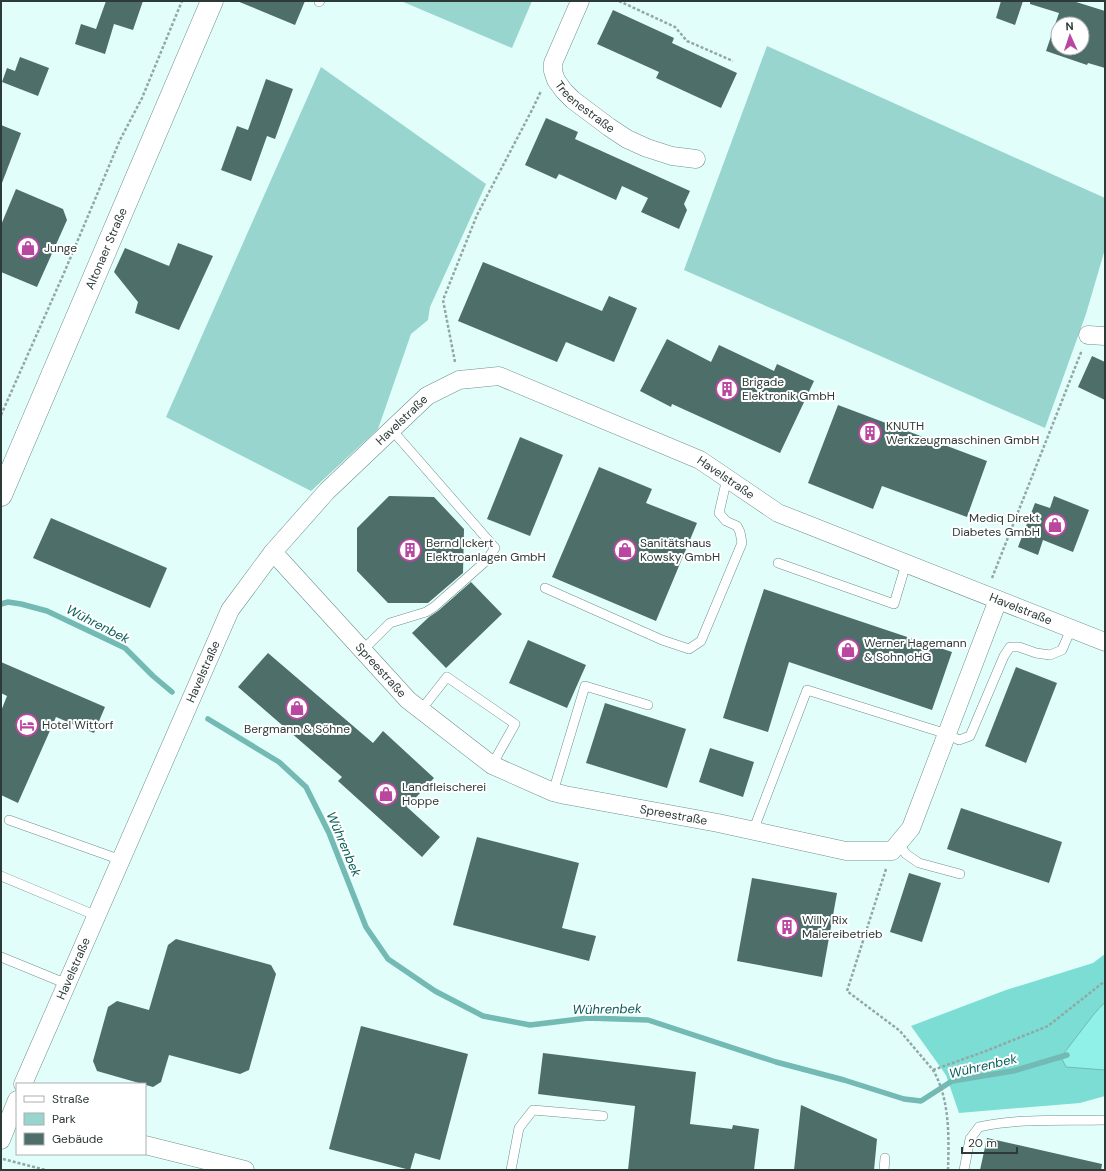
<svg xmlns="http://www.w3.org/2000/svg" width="1106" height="1171" viewBox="0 0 1106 1171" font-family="'DM Sans',sans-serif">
	<rect width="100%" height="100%" fill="#e2fefb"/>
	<g fill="#97d5ce">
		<path d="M401,1H532L512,48Z"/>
		<path d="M767,46L1105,198V249L1086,314L1045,428L684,270Z"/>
		<path d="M321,67L486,184L430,307L428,320L411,334L378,429L311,491L166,417Z"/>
	</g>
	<path fill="#7bddd4" d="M1105,954V1096L1080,1103L959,1113L946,1075L911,1026L1006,990L1093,963Z"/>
	<path fill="#90f1e8" stroke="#72bab3" d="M1105,1002V1070L1066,1067L1061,1057L1094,1014Z"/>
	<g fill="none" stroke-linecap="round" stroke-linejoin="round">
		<g stroke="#72bab3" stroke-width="5.5">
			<path d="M1,604L8,602L21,604L47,611L125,648L153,676L172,692"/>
			<path d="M208,719L279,762L306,787L329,833L366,927L388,959L435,991L483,1016L530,1025L588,1018L648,1020L776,1062L844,1080L904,1099L921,1101L952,1081L1013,1071L1067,1055"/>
		</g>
	</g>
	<g fill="#4e6e6a" fill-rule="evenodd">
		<path d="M106,1H143L133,30L114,24L105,54L75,44L81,24L96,29Z"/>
		<path d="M237,1H305L295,25Z"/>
		<path d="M1001,1H1023L1015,25L996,18Z"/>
		<path d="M1030,1H1073L1105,11V68L1088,63L1087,65L1046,51L1059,13L1030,4ZM1058,24H1082V48H1058Z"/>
		<path d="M613,10L674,38L672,43L737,73L721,108L656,78L659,72L597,44Z"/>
		<path d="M20,57L49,68L38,96L2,82L7,68L15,71Z"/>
		<path d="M266,79L293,89L275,139L267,136L251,181L221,170L237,126L248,130Z"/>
		<path d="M546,118L578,132L575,139L690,191L684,204L687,210L679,229L641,212L648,198L622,186L616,200L559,174L556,179L525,165Z"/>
		<path d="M1,125L21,133L2,183L1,182Z"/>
		<path d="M16,189L63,209L67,220L37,287L1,272V225Z"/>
		<path d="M178,243L213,256L179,330L135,313L138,302L114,272L125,248L169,266Z"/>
		<path d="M483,262L602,311L609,296L637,308L614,362L566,342L557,362L458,321Z"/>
		<path d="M667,339L711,362L719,345L774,371L777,364L814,381L780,453L672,404L671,407L640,391Z"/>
		<path d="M1092,356L1105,362V400L1078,387Z"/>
		<path d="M838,405L987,461L967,517L882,486L873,509L808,483Z"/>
		<path d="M520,437L563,455L530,536L487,519Z"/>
		<path d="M599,467L652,489L646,503L697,523L656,621L552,577Z"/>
		<path d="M389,496L434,497L464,529L463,573L428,603H388L357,571V528Z"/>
		<path d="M1054,496L1089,510L1073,552L1043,540L1038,555L1018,547L1035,503L1050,508Z"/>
		<path d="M51,518L167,568L150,608L33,558Z"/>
		<path d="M471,582L502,614L446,668L412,633L429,617L438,611Z"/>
		<path d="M764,589L952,652L932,710L789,662L768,732L723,718L745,647Z"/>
		<path d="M528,640L586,665L567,708L509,683Z"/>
		<path d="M268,653L373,743L383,731L434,778L407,807L440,837L422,857L338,781L342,777L238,687Z"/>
		<path d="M1,662L105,707L94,733L56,717L18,803L1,795V711L7,696L1,693Z"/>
		<path d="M1016,667L1057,683L1026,763L985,746Z"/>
		<path d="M605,703L686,729L667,788L586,763Z"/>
		<path d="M710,748L754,762L743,797L699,782Z"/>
		<path d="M961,808L1062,842L1049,883L947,849Z"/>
		<path d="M477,837L579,863L562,928L596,936L589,961L453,925Z"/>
		<path d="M909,873L941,883L922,942L890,932Z"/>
		<path d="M752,878L837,893L822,977L737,961Z"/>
		<path d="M176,939L271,965L276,974L249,1070L240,1074L169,1055L161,1082L153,1087L97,1071L93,1061L108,1007L117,1001L149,1010L168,945Z"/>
		<path d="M361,1026L468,1054L440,1160L415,1153L410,1170L329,1149Z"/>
		<path d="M543,1053L696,1072L690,1124L732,1129L733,1125L759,1129L754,1170H628L635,1106L538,1094Z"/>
		<path d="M801,1105L877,1139L874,1170H794Z"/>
		<path d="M987,1138L1102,1164L1101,1170H980Z"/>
	</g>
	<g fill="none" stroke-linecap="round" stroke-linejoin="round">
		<g stroke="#6f918d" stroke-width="10">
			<g id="service">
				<path d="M319,2L320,1"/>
				<path d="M778,563L894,604L906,564"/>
				<path d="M545,588L662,640L689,649L701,641L742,543L740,532L737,526L726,521L719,513L727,478"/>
				<path d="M363,650L390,623L426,612L434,607L486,561L495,548L392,430"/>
				<path d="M421,710L447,677L515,724L492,765"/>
				<path d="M553,792L585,686L648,705"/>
				<path d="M9,820L121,860"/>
				<path d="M753,831L807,690L947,734L959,740L970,736L1004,656L1010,647H1019L1036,653L1050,655L1062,650L1071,629"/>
				<path d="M898,843L906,854L919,863L960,874"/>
				<path d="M1,876L97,916"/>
				<path d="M1,957L67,984"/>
				<path d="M511,1170L519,1128L533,1110L603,1116"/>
				<path d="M884,1170L885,1158"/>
				<path d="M964,1170L970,1139L979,1127C1020,1118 1063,1121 1105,1120"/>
			</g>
		</g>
		<g stroke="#6f918d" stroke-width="19">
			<g id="minor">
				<path id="s1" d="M580,1L553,63V71L556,80L564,91L573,100L609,127L627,139L647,148L672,156L696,159"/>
				<path d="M1088,335L1105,336"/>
				<path id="s2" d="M273,552L408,700L492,765L553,792L565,795L718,823L846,851H892L911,828L998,600"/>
				<path id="s3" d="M23,1084L230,610L273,552L327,491L427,396L459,380L499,376L700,460L778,513L1105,642"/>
				<path d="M1,1140L17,1100"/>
				<path d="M145,1145L245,1170"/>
			</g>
		</g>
		<g stroke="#6f918d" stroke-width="23">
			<g id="secondary">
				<path id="s4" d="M1,495L212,1"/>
			</g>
		</g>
		<g stroke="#92a8a5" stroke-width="2.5" stroke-dasharray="3 2" stroke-linecap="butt">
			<path d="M619,1L675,27L687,41L733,61"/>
			<path d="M455,362L443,300L477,215L533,108L541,91"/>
			<path d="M1,415L64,273L120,140L142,98L182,1"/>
			<path d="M992,578L1082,350"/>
			<path d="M886,869L847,991L900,1031L933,1070C950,1099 949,1137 948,1170"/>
			<path d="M933,1070L986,1051L1048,1026L1105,981"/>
			<path d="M3,1159L46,1170"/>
		</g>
		<use href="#service" stroke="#fff" stroke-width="9"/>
		<use href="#minor" stroke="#fff" stroke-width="18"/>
		<use href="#secondary" stroke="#fff" stroke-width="22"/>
	</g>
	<defs>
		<g id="shop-ring" transform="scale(1.15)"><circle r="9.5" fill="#fff" stroke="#ba46a0" stroke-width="1.5"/><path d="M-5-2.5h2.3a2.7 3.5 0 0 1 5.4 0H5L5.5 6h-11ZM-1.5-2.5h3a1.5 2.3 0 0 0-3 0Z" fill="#ba46a0"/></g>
		<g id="building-ring" transform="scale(1.15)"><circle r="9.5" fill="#fff" stroke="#ba46a0" stroke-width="1.5"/><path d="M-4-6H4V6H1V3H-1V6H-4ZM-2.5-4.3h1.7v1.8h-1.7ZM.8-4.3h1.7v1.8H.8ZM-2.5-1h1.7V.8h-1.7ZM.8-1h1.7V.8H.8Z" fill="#ba46a0"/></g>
		<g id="hotel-ring" transform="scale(1.15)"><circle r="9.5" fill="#fff" stroke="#ba46a0" stroke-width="1.5"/><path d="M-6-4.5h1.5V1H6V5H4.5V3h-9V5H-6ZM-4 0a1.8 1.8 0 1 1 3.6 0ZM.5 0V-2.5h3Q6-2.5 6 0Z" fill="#ba46a0"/></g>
	</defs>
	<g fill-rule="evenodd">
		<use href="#shop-ring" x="28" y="248"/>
		<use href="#building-ring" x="727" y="389"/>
		<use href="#building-ring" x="870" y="433"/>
		<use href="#shop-ring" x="1055" y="525"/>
		<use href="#building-ring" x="410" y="550"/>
		<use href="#shop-ring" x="625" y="550"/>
		<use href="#shop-ring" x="848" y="650"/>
		<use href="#shop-ring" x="297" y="708"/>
		<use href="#hotel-ring" x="27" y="725"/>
		<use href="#shop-ring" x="386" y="794"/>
		<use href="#building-ring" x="787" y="927"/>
	</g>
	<g text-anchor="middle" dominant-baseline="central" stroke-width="4" stroke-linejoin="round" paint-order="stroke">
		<g font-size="12" fill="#2c3a38" stroke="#fff">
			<text stroke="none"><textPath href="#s1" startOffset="125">Treenestraße</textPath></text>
			<text stroke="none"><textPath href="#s4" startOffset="268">Altonaer Straße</textPath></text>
			<text stroke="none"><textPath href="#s3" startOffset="774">Havelstraße</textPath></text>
			<text stroke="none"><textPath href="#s3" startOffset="1134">Havelstraße</textPath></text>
			<text stroke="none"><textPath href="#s3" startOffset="1458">Havelstraße</textPath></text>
			<text stroke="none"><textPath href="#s2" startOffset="160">Spreestraße</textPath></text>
			<text stroke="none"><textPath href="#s3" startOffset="450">Havelstraße</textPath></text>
			<text stroke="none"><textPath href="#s2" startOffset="496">Spreestraße</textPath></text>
			<text stroke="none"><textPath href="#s3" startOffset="126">Havelstraße</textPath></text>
		</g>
		<g font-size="12" fill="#2c3a38" stroke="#fff" text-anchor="start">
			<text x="44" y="248">Junge</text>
			<text x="742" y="382">Brigade<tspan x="742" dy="14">Elektronik GmbH</tspan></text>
			<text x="886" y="426">KNUTH<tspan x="886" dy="14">Werkzeugmaschinen GmbH</tspan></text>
			<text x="1040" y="518" text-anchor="end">Mediq Direkt<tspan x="1040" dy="14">Diabetes GmbH</tspan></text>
			<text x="426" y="543">Bernd Ickert<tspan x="426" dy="14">Elektroanlagen GmbH</tspan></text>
			<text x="640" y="543">Sanitätshaus<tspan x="640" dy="14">Kowsky GmbH</tspan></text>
			<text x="864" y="643">Werner Hagemann<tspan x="864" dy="14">&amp; Sohn oHG</tspan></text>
			<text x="42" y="725">Hotel Wittorf</text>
			<text x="297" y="729" text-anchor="middle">Bergmann &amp; Söhne</text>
			<text x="402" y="787">Landfleischerei<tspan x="402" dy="14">Hoppe</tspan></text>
			<text x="802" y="920">Willy Rix<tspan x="802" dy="14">Malereibetrieb</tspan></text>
		</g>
		<g font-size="13" font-style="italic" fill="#065e59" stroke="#fff">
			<text transform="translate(98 624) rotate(27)">Wührenbek</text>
			<text transform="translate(344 844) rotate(67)">Wührenbek</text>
			<text transform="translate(607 1009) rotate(-1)">Wührenbek</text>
			<text transform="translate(983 1066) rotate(-13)">Wührenbek</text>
		</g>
	</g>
	<rect width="1106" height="1171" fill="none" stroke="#2c3a38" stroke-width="4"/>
	<rect x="16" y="1083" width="130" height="72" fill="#ffffff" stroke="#abb0af"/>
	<rect x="24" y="1096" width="20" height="6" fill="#ffffff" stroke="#abb0af"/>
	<text x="52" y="1103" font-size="12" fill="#2c3a38">Straße</text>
	<rect x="24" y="1113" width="20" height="12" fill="#97d5ce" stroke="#abb0af"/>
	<text x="52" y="1123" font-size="12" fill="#2c3a38">Park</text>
	<rect x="24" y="1133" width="20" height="12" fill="#4e6e6a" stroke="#abb0af"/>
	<text x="52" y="1143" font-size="12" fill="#2c3a38">Gebäude</text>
	<g transform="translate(1070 36) rotate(357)"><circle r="19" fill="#ffffff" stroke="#abb0af"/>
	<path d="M0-3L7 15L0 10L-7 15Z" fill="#ba46a0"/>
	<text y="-6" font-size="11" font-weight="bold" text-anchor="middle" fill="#2c3a38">N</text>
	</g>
	<path d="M962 1147v6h55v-6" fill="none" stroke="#2c3a38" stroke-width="2"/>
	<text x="968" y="1147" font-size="12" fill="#2c3a38" stroke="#ffffff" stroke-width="3" paint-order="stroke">20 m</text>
</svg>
